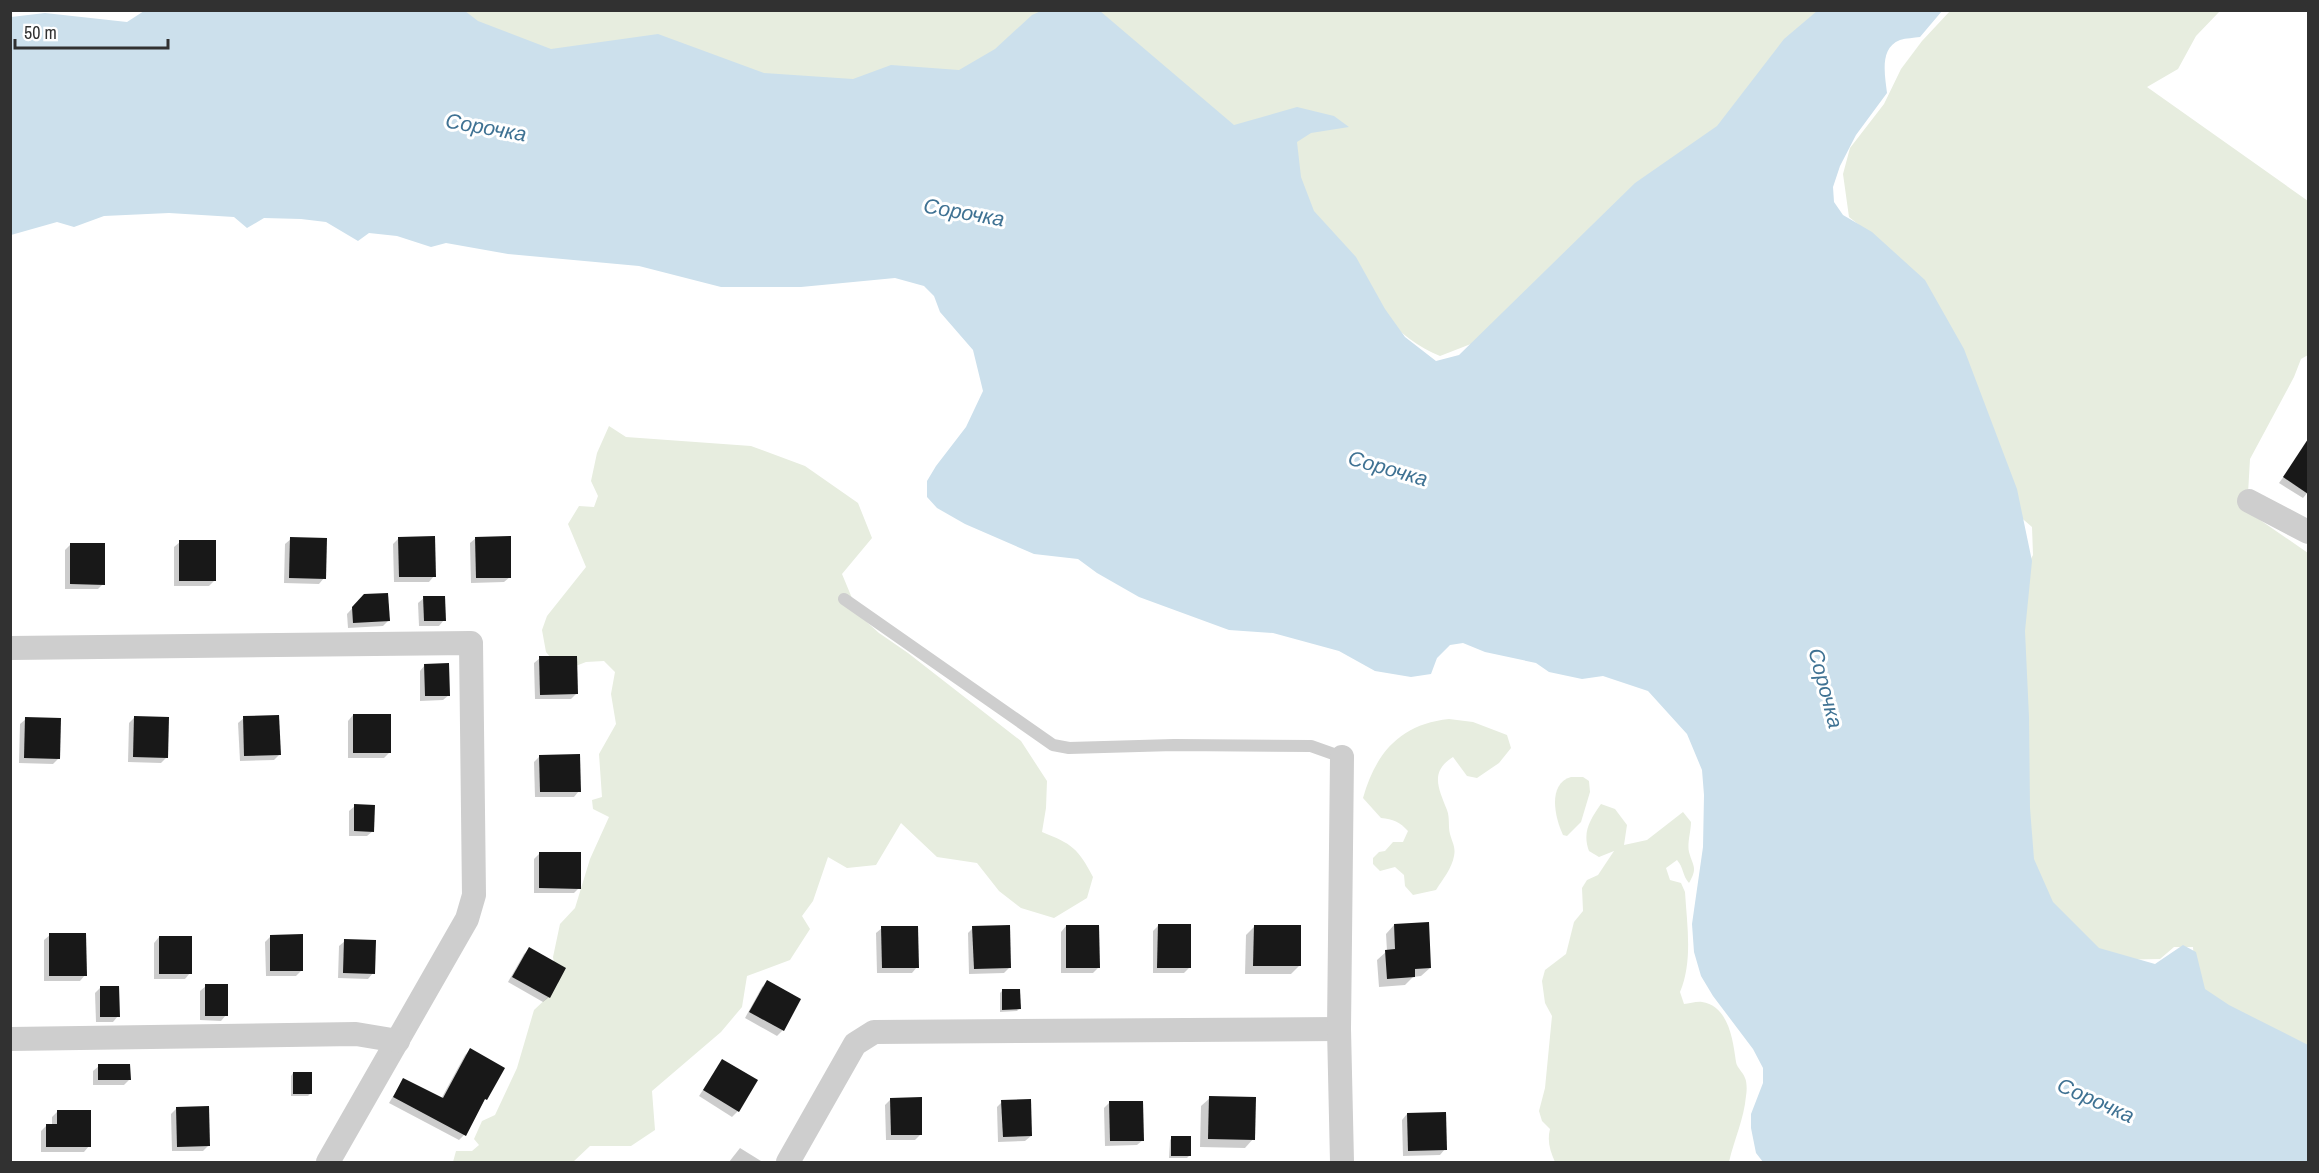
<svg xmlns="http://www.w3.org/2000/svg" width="2319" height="1173" viewBox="0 0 2319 1173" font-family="'Archivo Narrow',sans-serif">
	<rect width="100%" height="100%" fill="#fff"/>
	<g fill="#e7eddf">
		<path d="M443,11H1831L1727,128L1494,335L1440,356C1360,323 1311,209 1271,138L980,90L581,62Z"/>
		<path d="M1950,11H2220L2196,36L2178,69L2147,87L2308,201V355L2301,359L2294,377L2250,459L2247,511L2308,553V1061L2213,1000L2195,978L2193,947H2174L2160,959L2111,960L2074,939L2024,857L2020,580L2033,555L2032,527L2017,514L1869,233L1849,217L1843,174L1850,148L1884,104L1901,69L1922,41Z"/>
		<path d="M609,426L626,437L751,446L805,466L858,503L872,538L842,574L859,615L879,633L908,653L1021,741L1047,781L1046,808L1042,832C1072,844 1078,848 1093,877L1087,898L1054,918L1021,908L999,891L977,863L937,857L901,823L876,865L847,868L828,857L813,901L802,916L810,929L790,960L747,976L742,1007L721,1032L652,1091L655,1130L631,1146H590L573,1162H453L456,1151H472L479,1145L474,1139L482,1121L495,1115L517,1068L534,1010L550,995L556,973L553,957L560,924L575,908L590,859L609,817L593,809L592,800L602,797L599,754L616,724L611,694L615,672L604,661L586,662L568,669L556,664L546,652L542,630L547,616L586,567L568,524L579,506L594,507L598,496L591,481L597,453Z"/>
		<path d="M1449,719L1473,722L1507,735L1511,748L1499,763L1477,778L1467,776L1453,757C1429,772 1439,789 1447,810C1450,818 1448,826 1450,834C1452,842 1456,847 1454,856C1452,868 1443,879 1436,890L1413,895L1405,886L1404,875L1395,867L1380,871L1373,864V858L1379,852L1385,851L1393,842H1403L1408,831C1400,822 1393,819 1381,818L1363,798C1376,752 1401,724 1449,719Z"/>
		<path d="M1571,777H1583L1589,781L1590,792L1581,822L1567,836L1563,835C1555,818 1547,784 1571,777Z"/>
		<path d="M1601,804L1615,809L1627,825L1624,845L1647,840L1683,812L1691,822C1691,831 1687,844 1689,852C1693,867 1698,867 1689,883C1682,875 1684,868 1677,860L1666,868L1670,880L1681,883L1685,892C1687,925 1693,961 1680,992L1684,1004C1689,1004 1697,1001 1702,1002C1729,1006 1733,1041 1736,1062C1737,1068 1743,1072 1745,1078C1747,1082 1747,1091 1746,1096C1744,1119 1734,1140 1729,1162H1555C1550,1151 1547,1141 1550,1129L1542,1121L1539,1111L1545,1088L1552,1016L1545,1003L1542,981L1545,970L1566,954L1574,922L1583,911L1582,888L1587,880L1598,875L1614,851L1599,857L1589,851C1582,832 1590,820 1601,804Z"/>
	</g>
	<path fill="#cce0ec" d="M144,11H465L478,21L551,49L658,34L764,73L853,79L891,65L959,70L995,49L1032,15L1041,11H1100L1234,125L1297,107L1334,116L1349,127L1311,133L1297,142L1301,177L1314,211L1356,257L1385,309L1405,337L1436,361L1459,355L1635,183L1717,126L1784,39L1817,11H1942L1920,37C1914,38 1906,38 1900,40C1879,48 1885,75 1887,93L1856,135L1840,166L1833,187L1834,202L1843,215L1872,232L1925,280L1964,349L2017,489L2032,561L2025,631L2029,717L2030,808L2034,859L2053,902L2099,948L2155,964L2183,945L2196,952L2205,989L2229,1005L2308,1045V1162H1763L1756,1153L1751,1128V1114L1763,1083V1068L1753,1049L1713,996L1701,976L1694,952L1692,924L1703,847L1704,795L1702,770L1687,734L1648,691L1603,676L1582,679L1549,672L1536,663L1485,652L1463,643L1450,645L1437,658L1431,674L1411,677L1375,671L1339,651L1273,633L1229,630L1139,597L1097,573L1078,559L1034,554L965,524L937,508L927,497V481L936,466L966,427L983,391L973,350L940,312L934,296L924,286L895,278L801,287H721L639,266L508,254L446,243L431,247L397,236L369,233L358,241L326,222L301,219L264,218L247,228L234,217L169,213L104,216L74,227L57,222L11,235V17L45,13L127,22Z"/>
	<g fill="#0003">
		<path d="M2299,455L2308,462V492L2303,498L2279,483Z"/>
		<path d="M399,538L434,576L429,582H394L393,544Z"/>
		<path d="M476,538L510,577L504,582L471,583L470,543Z"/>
		<path d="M291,539L324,578L319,584L284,583L285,544Z"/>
		<path d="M180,542L215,580L209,586H174V547Z"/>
		<path d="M71,544L103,584L98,589H65V550Z"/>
		<path d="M424,598L444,620L439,626H419L418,603Z"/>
		<path d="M359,601L388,621L383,626L348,628L347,614Z"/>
		<path d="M540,658L576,694L571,699H535L534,663Z"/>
		<path d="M425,665L449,695L443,700L420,701V671Z"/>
		<path d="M353,715L389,753L384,758H348V721Z"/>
		<path d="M134,718L166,758L161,763L128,762L129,723Z"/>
		<path d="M244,718L279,755L274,760L240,761L238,723Z"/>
		<path d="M26,719L59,758L53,764L19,763L20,724Z"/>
		<path d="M540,756L579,791L574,797H535L534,762Z"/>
		<path d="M355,806L373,831L367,836H349V811Z"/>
		<path d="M540,853L579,888L574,893H534V859Z"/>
		<path d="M1394,925L1430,968L1421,976L1413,977L1405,985L1379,987L1377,960L1387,951L1386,934Z"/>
		<path d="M1066,926L1098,968L1093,973H1061V932Z"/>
		<path d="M1158,926L1190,967L1184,973H1153V931Z"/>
		<path d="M1254,927L1299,966L1291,974H1245L1246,935Z"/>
		<path d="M882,928L917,967L912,973H877L876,933Z"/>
		<path d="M973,928L1010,967L1004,973L969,974L968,933Z"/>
		<path d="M50,935L85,975L80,981H44V940Z"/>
		<path d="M271,936L302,970L296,976H266L265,942Z"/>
		<path d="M159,937L190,973L185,979H154V943Z"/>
		<path d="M345,941L373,973L368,979L338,978L339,946Z"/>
		<path d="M529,949L549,997L543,1002L508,982L524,954Z"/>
		<path d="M767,982L783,1030L777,1036L745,1018L762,987Z"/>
		<path d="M206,986L226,1015L221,1021L200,1020V991Z"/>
		<path d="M100,988L118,1016L113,1022H96L95,993Z"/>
		<path d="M1002,991L1019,1009L1017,1011L1000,1012V993Z"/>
		<path d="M470,1050L503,1068L464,1135L459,1140L389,1103L403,1080L441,1099L465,1055Z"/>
		<path d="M722,1061L738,1111L732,1117L699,1096Z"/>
		<path d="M99,1066L129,1080L124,1085H93V1071Z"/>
		<path d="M293,1073L310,1094L308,1096H291V1076Z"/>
		<path d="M1210,1098L1253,1139L1245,1148L1200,1147L1201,1106Z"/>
		<path d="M891,1099L921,1134L915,1140H886L885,1105Z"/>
		<path d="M1002,1102L1031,1136L1025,1141L998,1142L997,1107Z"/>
		<path d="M1109,1103L1143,1140L1137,1145L1105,1146L1104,1108Z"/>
		<path d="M177,1108L209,1145L203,1151H172L171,1114Z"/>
		<path d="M57,1112L89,1146L84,1152H41V1131L47,1125H52V1117Z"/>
		<path d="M1407,1114L1445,1149L1440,1155L1403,1156L1402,1120Z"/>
		<path d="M1172,1138L1190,1155L1187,1158H1169L1170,1140Z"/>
		<path d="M740,1148L761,1161L760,1162H729Z"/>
	</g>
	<g fill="#181818">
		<path d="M2308,439V494L2283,477Z"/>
		<path d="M435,536L436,577H399L398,537Z"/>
		<path d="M511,536V578H476L475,537Z"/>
		<path d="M290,537L327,538L326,579L289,578Z"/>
		<rect x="179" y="540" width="37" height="41"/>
		<path d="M70,543H105V585L70,584Z"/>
		<path d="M388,593L390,621L353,623L352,607L364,594Z"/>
		<path d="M423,596H445L446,621H424Z"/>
		<path d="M539,656H577L578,694L540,695Z"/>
		<path d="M449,663L450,696H425L424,664Z"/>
		<rect x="353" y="714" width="38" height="39"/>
		<path d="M279,715L281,755L244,756L243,716Z"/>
		<path d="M134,716L169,717L168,758L133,757Z"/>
		<path d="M25,717L61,718L60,759L24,758Z"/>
		<path d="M580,754L581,792H540L539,755Z"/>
		<path d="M354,804L375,805L374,832L354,831Z"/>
		<path d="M539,852H581V889L539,888Z"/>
		<path d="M1429,922L1431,968L1415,969V977L1387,979L1385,950L1395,949L1394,924Z"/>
		<path d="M1158,924H1191V968H1157Z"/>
		<path d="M1010,925L1011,968L974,969L972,926Z"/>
		<path d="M1066,925H1099L1100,968H1066Z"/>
		<path d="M1254,925H1301V966H1253Z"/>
		<path d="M881,926H918L919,968H882Z"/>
		<path d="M49,933H86L87,976H49Z"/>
		<path d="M303,934V971H270V935Z"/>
		<rect x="159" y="936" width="33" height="38"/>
		<path d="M344,939L376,940L375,974L343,973Z"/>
		<path d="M529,947L566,968L550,998L512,977Z"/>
		<path d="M767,980L801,999L784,1031L749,1012Z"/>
		<rect x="205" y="984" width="23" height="32"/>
		<path d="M100,986H119L120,1017H100Z"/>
		<path d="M1002,989H1020L1021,1009L1002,1010Z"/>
		<path d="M470,1048L505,1068L487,1100L485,1099L466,1136L393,1097L403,1078L443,1098Z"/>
		<path d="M722,1059L758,1080L739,1112L703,1090Z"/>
		<path d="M98,1064H130L131,1080H98Z"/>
		<rect x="293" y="1072" width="19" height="22"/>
		<path d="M1209,1096L1256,1097L1255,1140L1208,1139Z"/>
		<path d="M922,1097V1135H891L890,1098Z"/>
		<path d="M1031,1099L1032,1136L1003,1137L1001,1100Z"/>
		<path d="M1109,1101H1143L1144,1141H1110Z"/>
		<path d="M209,1106L210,1146L177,1147L176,1107Z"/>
		<path d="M57,1110H91V1147H46V1124H57Z"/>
		<path d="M1446,1112L1447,1150L1408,1151L1407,1113Z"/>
		<rect x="1171" y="1136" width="20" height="20"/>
	</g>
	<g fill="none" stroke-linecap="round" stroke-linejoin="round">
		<path stroke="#cecece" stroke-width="12" d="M844,599L1053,745L1069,748L1174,745L1311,746L1342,757"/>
		<g stroke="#cecece" stroke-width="24">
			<path d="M2249,501L2308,532"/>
			<path d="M10,648L471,643L474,895L467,919L328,1162"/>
			<path d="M10,1039L356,1034L398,1041"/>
			<path d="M788,1162L855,1044L874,1032L1339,1029"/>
			<path d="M1342,1162L1339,1029L1342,757"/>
		</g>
	</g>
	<g text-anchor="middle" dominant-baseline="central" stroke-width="6" stroke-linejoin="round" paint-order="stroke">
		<g font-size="21" font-style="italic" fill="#3f7293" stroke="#fff">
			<text transform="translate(486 127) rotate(10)">Сорочка</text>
			<text transform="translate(964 212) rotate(10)">Сорочка</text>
			<text transform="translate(1388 468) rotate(16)">Сорочка</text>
			<text transform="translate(1826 688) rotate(75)">Сорочка</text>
			<text transform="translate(2096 1100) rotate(24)">Сорочка</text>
		</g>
	</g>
	<rect width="2319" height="1173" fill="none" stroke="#313131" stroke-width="24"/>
	<path d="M15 39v9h153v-9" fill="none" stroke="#313131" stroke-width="3"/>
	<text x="24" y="39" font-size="18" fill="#313131" stroke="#ffffff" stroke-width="4.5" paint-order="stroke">50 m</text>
</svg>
